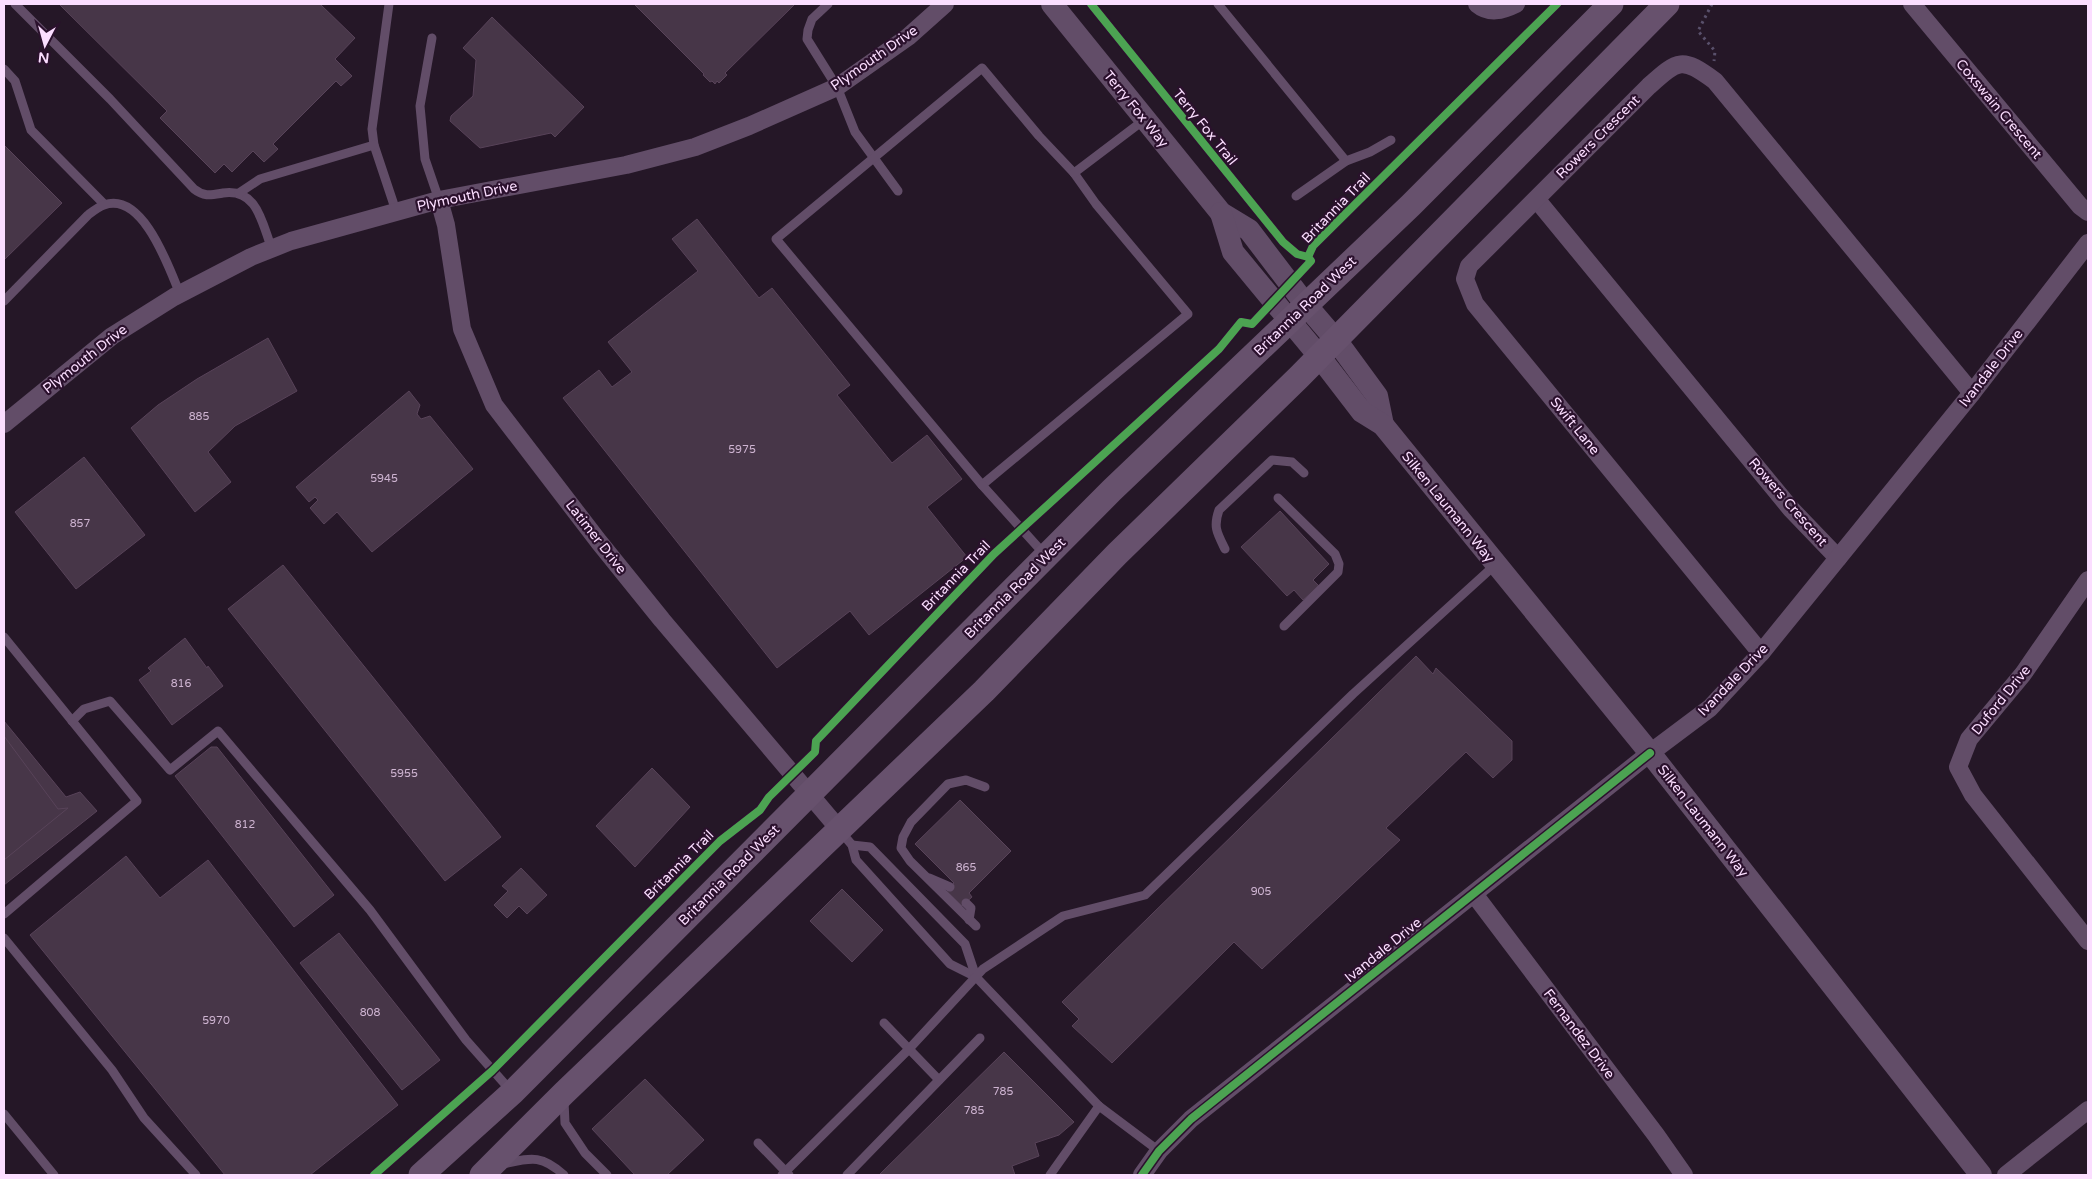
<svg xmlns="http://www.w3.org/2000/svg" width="2092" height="1179" viewBox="0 0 2092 1179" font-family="'Varela Round',sans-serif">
	<rect width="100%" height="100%" fill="#251727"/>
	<g fill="#473648" stroke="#584359">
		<path d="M59,4H320L355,38L335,59L352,76L341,86L336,81L273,144L278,149L264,162L253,151L232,172L224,164L215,173L160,118L167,111Z"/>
		<path d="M634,4H795L725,73L727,75L719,83L717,81L715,84L712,81L710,82L703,75L704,74Z"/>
		<path d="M492,17L584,107L555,137L551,133L480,148L450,121L451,116L473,96L476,60L463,48Z"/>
		<path d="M4,145L62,203L4,260Z"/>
		<path d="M697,219L759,298L772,288L850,385L837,395L892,463L927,435L962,479L927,507L967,557L869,635L850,611L777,668L563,398L599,370L612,387L632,372L608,342L698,271L672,239Z"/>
		<path d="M268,338L297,391L235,426L208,452L231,482L195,512L131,428L158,405L197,379Z"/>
		<path d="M409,391L420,405L417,414L421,419L430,416L473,469L372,552L337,512L324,524L310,508L318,500L315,497L309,502L296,487Z"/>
		<path d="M84,457L145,535L76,589L15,512Z"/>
		<path d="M1280,511L1329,564L1313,580L1319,586L1303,600L1294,590L1287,596L1241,547Z"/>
		<path d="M283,565L501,837L445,881L228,609Z"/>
		<path d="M185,638L207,668L208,666L223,686L172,725L139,680L151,671L148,668Z"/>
		<path d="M1416,656L1433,674L1436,668L1512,741V760L1493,778L1466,752L1386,828L1400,840L1262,969L1234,942L1112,1063L1072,1026L1079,1019L1062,1002Z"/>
		<path d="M4,721L66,797L80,792L97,811L4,885Z"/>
		<path d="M4,736L58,809L68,808L4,860Z"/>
		<path d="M211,747H217L334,895L294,927L175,776Z"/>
		<path d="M652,768L690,807L635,867L596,826Z"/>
		<path d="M960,800L1011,851L969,893L972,897L961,907L946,892L954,883L915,844Z"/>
		<path d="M126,856L160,898L208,860L398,1105L310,1175H225L30,935Z"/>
		<path d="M521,868L547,895L527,914L519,906L507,918L494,905L508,891L502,886Z"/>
		<path d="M842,889L883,930L852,962L810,921Z"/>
		<path d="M339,933L440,1060L402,1090L300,963Z"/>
		<path d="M1004,1052L1074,1122L1059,1135L1035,1143L1039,1156L1012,1166L1015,1175H879Z"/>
		<path d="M645,1079L704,1140L667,1175H635L592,1129Z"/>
	</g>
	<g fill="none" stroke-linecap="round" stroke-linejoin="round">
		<path stroke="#59506b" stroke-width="3" stroke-dasharray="2.5 4" stroke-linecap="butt" d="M1712,4L1698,31L1715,51L1714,61"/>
		<g stroke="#624d68" stroke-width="9">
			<path d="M15,4L110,99L194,189C204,197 211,195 223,193C258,188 262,224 272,249"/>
			<path d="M389,4L372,129L374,145L396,211"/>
			<path d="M828,4L812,19L808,30L807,39L837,87L855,132L898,191"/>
			<path d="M1218,4L1346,161"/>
			<path d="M432,38L420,106L425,159L439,200"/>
			<path d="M982,68L1039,136L1074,173L1096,204L1188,314L982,485L776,239Z"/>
			<path d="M4,69L15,81L31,130L104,204"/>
			<path d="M1074,173L1144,120"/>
			<path d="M239,193L260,179L374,145"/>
			<path d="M1296,196L1346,161L1370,152L1391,140"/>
			<path d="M4,301L88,215C92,212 98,207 104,205C143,191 169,268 180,294"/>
			<path d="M982,485L1046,556"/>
			<path d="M1278,498L1335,554L1339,564L1338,572L1284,626"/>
			<path d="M1225,549C1217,533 1213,527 1219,510L1272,460L1292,462L1304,473"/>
			<path d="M4,637L137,801L4,914"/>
			<path d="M72,721L84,709L110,701L170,770L218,731L370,910L466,1040L512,1092"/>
			<path d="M841,832L852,845L856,860L950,964L976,977L1099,1106"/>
			<path d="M852,845L870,847L965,944L976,977"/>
			<path d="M929,878L950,887"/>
			<path d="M966,903L971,908L969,920"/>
			<path d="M976,926L910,861L901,848L903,837L911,822L948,784L966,780L985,787"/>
			<path d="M4,938L112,1070L144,1118L196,1175"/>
			<path d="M884,1023L939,1080"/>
			<path d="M564,1101L565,1123L585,1153L607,1175"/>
			<path d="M4,1114L54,1175"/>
			<path d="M758,1143L789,1175"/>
			<path d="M503,1164C531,1158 541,1154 564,1175"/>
			<path d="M782,1175L909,1049L983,969L1063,916L1145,895L1353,694L1495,565"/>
			<path d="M847,1175L980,1038"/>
			<path d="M1050,1175L1099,1106L1159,1151"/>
		</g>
		<g stroke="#624d68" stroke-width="18">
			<path d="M1477,4C1489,14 1502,11 1516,4"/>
			<path d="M1912,4L2080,206L2088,212"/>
			<path d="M439,200L446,225L462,329L494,405L599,542L662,620L839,829"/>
			<path d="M1537,200L1791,509L1838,558"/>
			<path d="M4,424L112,336L174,297L251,257L291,241L439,200L626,165L695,147L749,126L837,87L908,37L945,4"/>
			<path d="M2088,580L2023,674L1969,739L1958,767L1973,795L2088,941"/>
			<path d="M1761,653L1475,304L1465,279L1469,266L1649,86C1679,59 1682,57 1715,81L1972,393"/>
			<path d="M1474,894L1656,1135L1684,1175"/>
			<path d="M1142,1175L1159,1151L1191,1119L1650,753L1710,708L1761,653L1972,393L2088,243"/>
			<path d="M2006,1175L2088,1110"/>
		</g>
		<g stroke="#624d68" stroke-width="22">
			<path d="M1052,4L1221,213L1249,230L1306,305L1336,340L1377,396L1383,425"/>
			<path d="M1221,213L1233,252L1319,356L1362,412L1383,425L1650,753L1981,1175"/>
		</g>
		<g stroke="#67516d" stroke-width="25">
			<path d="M421,1175L513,1092L1112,490L1411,205L1611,4"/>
			<path d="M482,1175L564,1093L984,691L1117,554L1299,377L1667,4"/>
		</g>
		<g stroke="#2b112d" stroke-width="11">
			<g id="cycleway">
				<path d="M1091,4L1283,242L1297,254L1308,257"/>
				<path d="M374,1175L492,1071L720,841L760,810L769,797L815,752L816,741L994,554L1219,349L1241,322L1252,324L1311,261L1308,257L1313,246L1557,4"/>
				<path d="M1142,1175L1159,1151L1191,1119L1650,753"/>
			</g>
		</g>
		<use href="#cycleway" stroke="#4ca352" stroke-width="8"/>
	</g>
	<g text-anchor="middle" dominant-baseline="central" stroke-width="4.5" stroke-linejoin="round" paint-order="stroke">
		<g font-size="11" fill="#ceb4d1">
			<text x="199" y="416">885</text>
			<text x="742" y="449">5975</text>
			<text x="384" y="478">5945</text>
			<text x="80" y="523">857</text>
			<text x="181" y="683">816</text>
			<text x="404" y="773">5955</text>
			<text x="245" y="824">812</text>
			<text x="966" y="867">865</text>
			<text x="1261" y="891">905</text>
			<text x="370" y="1012">808</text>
			<text x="216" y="1020">5970</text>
			<text x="1003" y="1091">785</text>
			<text x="974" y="1110">785</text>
		</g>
		<g font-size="14" fill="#fbdeff" stroke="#2b112d">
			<text transform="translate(874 58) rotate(-35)">Plymouth Drive</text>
			<text transform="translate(1136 109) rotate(51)">Terry Fox Way</text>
			<text transform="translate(1999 109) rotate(50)">Coxswain Crescent</text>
			<text transform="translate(1205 127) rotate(51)">Terry Fox Trail</text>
			<text transform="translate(1598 137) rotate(-45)">Rowers Crescent</text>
			<text transform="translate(467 196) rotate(-12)">Plymouth Drive</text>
			<text transform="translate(1336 208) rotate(-46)">Britannia Trail</text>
			<text transform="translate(1305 306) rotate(-44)">Britannia Road West</text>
			<text transform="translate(85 359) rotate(-38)">Plymouth Drive</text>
			<text transform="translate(1991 368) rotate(-52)">Ivandale Drive</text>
			<text transform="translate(1575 426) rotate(51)">Swift Lane</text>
			<text transform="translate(1788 502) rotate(49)">Rowers Crescent</text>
			<text transform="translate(1448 507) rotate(51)">Silken Laumann Way</text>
			<text transform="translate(596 537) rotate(52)">Latimer Drive</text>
			<text transform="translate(956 576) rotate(-46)">Britannia Trail</text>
			<text transform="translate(1015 588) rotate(-45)">Britannia Road West</text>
			<text transform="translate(1733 680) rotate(-46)">Ivandale Drive</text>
			<text transform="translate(2001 700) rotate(-51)">Duford Drive</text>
			<text transform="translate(1703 821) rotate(52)">Silken Laumann Way</text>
			<text transform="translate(679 865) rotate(-45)">Britannia Trail</text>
			<text transform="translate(729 875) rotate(-45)">Britannia Road West</text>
			<text transform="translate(1383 950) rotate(-39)">Ivandale Drive</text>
			<text transform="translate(1579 1034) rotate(53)">Fernandez Drive</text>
		</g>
	</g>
	<rect width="2092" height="1179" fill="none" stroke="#fbdeff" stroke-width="10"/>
	<g transform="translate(45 45) rotate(186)" stroke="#2b112d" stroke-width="4" paint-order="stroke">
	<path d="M0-4L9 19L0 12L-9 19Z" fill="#fbdeff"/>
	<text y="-8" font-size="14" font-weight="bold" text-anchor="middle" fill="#fbdeff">N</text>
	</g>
</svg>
